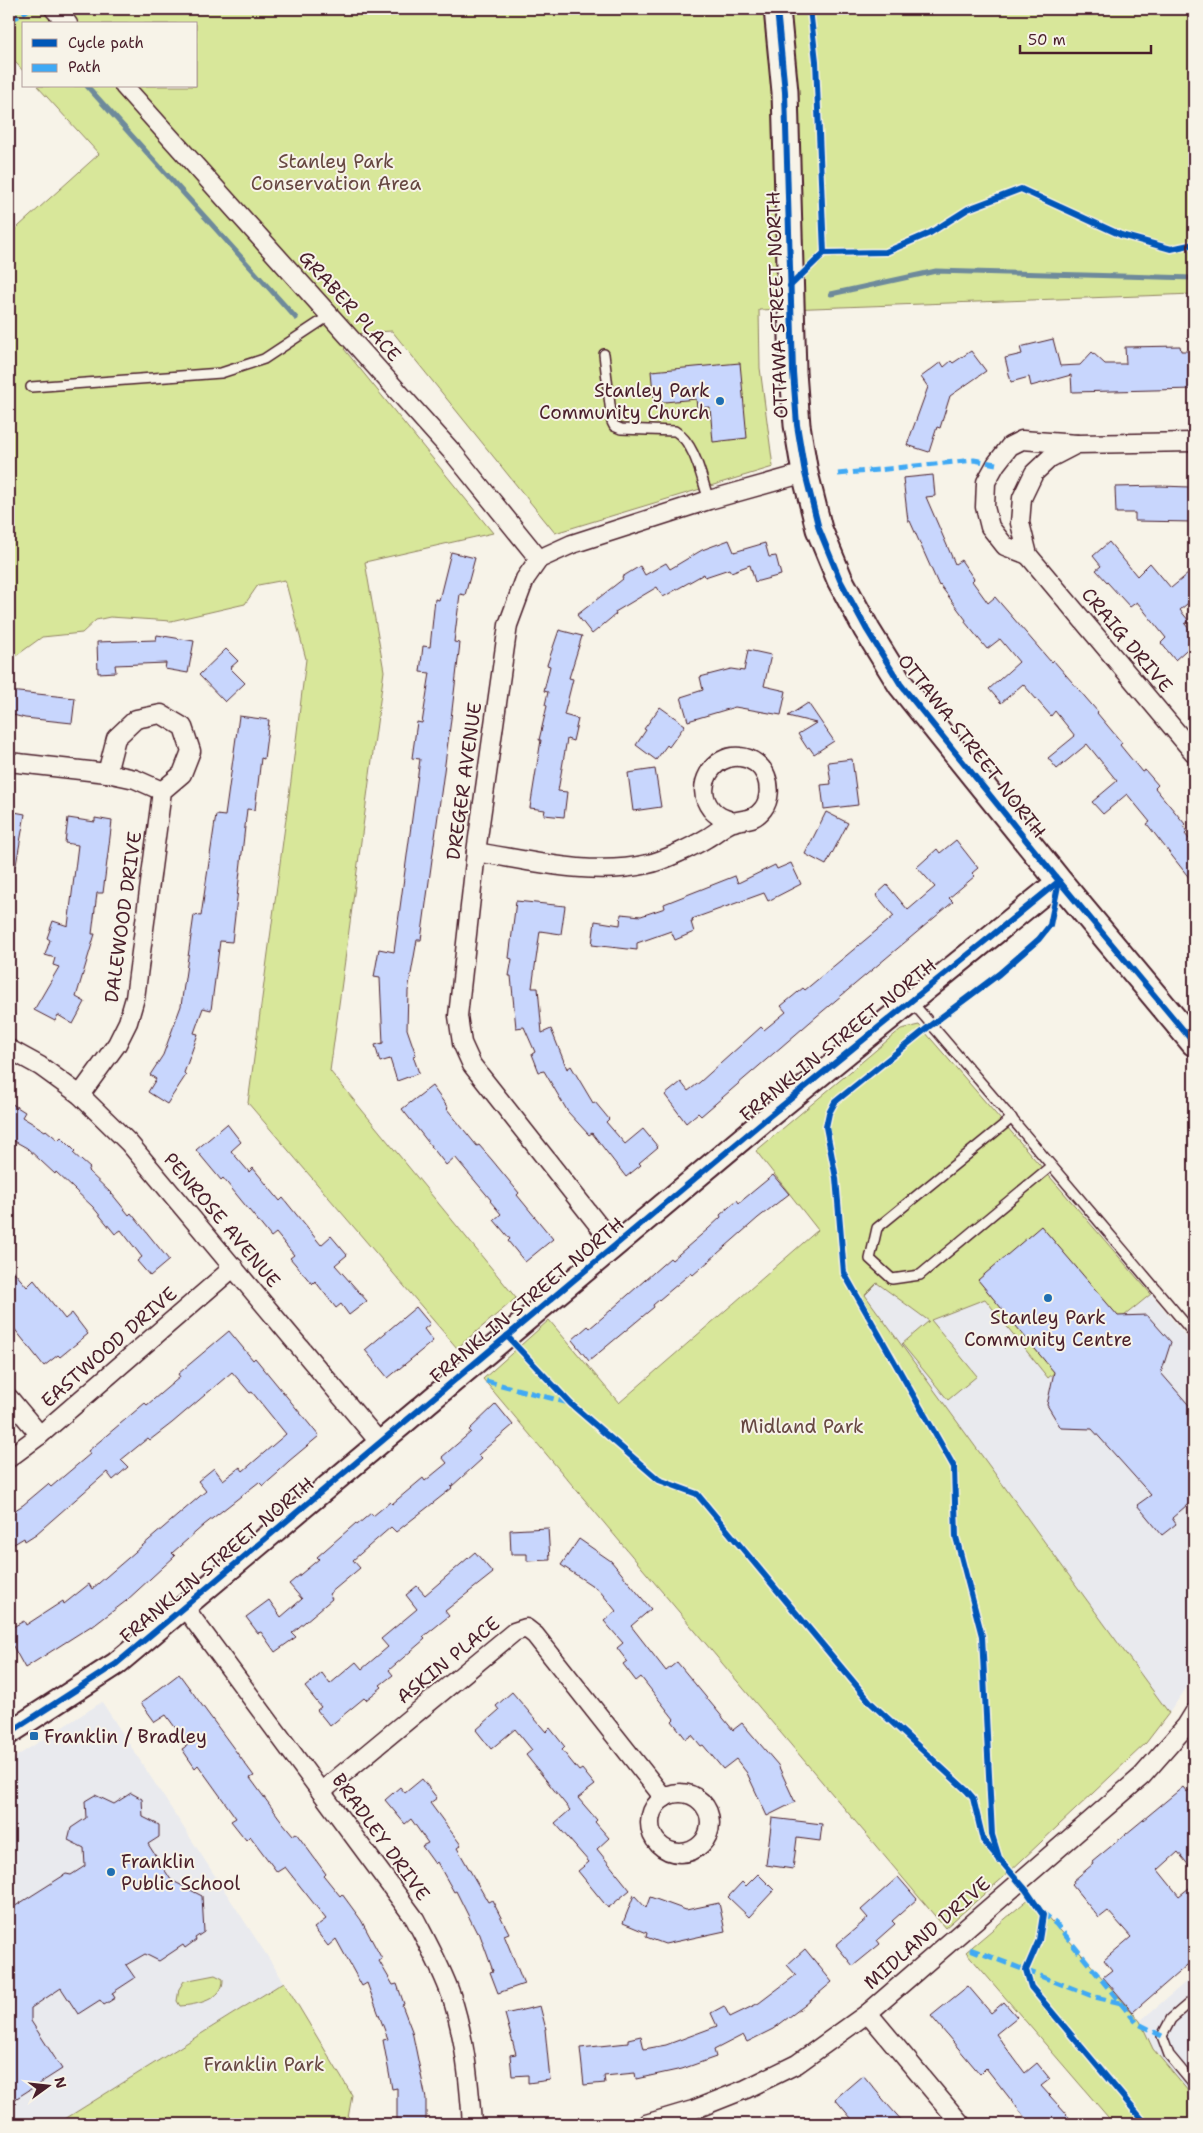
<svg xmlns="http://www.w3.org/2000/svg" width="1203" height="2133" viewBox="0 0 1203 2133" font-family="'Shantell Sans',sans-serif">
	<rect width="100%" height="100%" fill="#f7f3e8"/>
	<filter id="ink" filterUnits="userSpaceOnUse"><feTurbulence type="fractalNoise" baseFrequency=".02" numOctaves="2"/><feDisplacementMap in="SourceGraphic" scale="10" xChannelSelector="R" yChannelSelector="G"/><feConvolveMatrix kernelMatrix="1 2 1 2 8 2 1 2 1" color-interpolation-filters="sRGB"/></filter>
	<g filter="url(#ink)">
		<g fill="#e9eaee">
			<path d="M877,1283L929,1321L984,1299L1048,1378L1151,1294L1194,1346V1677L1169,1713L865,1295Z"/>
			<path d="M102,1702L284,1982L57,2124H9V1761Z"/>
			<path d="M1194,1975V2098L1153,2049L1140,2021Z"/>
		</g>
		<g fill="#d8e79a" stroke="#918362">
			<path d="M9,9H1194V294L759,310L760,368L773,467L555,533L392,331L361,333L344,349L493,533L365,562L384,671L330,1071L516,1298L457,1348L248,1103L291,781L306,659L285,580L258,585L245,604L171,621L110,617L96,620L82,633L42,637L9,661V235L99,154L37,86H196V24H24V72L9,55Z"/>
			<path d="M919,1025L1151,1294L1048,1378L985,1299L931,1320L977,1376L948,1400L902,1344L929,1321L877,1283L865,1295L1169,1713L1146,1743L1005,1876L945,1928L483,1379L549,1320L619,1403L818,1230L756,1151L901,1029Z"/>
			<path d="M1031,1897L1140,2021L1153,2049L1194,2098V2124H1114L966,1952Z"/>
			<path d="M215,1975L223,1979C224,2000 196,2005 180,2006L177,2001L179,1989L184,1981Z"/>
			<path d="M284,1982L352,2095L347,2124H57Z"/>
		</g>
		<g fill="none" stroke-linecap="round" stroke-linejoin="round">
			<g stroke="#6e8a9b" stroke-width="5">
				<path d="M87,86L296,318"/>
				<path d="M831,294L936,271L1194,278"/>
			</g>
		</g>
		<g fill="#c8d6fd" stroke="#4a1f2b">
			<path d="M1053,339L1060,366L1080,365L1092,352L1105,364H1126L1125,347L1180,346L1181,351H1194V389L1072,392L1071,375L1031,386L1029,377L1011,382L1005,358L1022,354L1020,347Z"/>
			<path d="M971,351L986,371L950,396L940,428L937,427L929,452L907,445L928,387L921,377L941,362L944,367L951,361L953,363Z"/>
			<path d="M740,363L747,438L713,442L710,407L697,408L696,399L654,403L651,371Z"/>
			<path d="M933,475L935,496L926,497L955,564L961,560L974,579L972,581L988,603L995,597L1051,662L1053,660L1098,712L1097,713L1122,743L1120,745L1142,772L1145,770L1158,785L1155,788L1185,824L1183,826L1187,832L1185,834L1194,845V884L1147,824L1150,822L1127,794L1103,814L1092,802L1117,781L1087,744L1057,769L1048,758L1075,736L1055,711L1051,716L1023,684L1001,703L989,689L1019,662L1000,639L987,649L965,622L966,620L940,585L939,586L910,521H908L903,478Z"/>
			<path d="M1161,486L1189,487V499H1194V522L1135,521V513H1116L1115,487Z"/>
			<path d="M729,540L734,552L765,543L769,557L776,556L781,575L755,582L750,565L731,572L729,569L705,577L704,574L663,597L657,587L615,612L616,614L592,634L577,615L623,579L622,577L640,566L645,575L666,563L670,569L702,550Z"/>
			<path d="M1109,542L1137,576L1150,563L1171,588L1194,569V598L1180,610L1189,621L1185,624L1194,635V643L1175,660L1161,643L1166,638L1137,602L1130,607L1096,570L1101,566L1093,556Z"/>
			<path d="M451,552L475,558L465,595L460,594L454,642L460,643L450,727L421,940H417L408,991L407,1029L416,1055L413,1056L419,1073L397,1081L390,1059L380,1062L375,1045L383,1043L380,978L374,977L379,949L394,952L420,759L412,758L417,722L422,723L430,673L420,672L423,646L430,647L435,599L439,600Z"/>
			<path d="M559,630L582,636L569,678L573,679L564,715L578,719L573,741L567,739L558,791L567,792L564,817L544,815L545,810L530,808L541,740H539L547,706L545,705L548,692L544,691L550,666L547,665Z"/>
			<path d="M157,635L194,641L188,673L165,669L166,663L115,665L116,672L98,673L97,642L156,640Z"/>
			<path d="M226,649L238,661L230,668L245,683L225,702L199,675Z"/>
			<path d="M748,650L771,655L764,686L786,691L781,715L735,707L688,721L681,697L703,690L700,677L731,669L744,671Z"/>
			<path d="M9,691L75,698L72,723L25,718L9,714Z"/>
			<path d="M808,703L834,741L814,754L809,747L807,748L798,734L816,723L788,716Z"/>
			<path d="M660,707L685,725L669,747L667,745L656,760L636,745L646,730L644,729Z"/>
			<path d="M239,716L269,720L264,759L261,758L255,810L247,809L232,942L220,941L211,1010L203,1008L194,1033L198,1034L184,1073L186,1075L167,1104L148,1092L156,1079L150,1075L163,1055L181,1006L194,915L201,916L216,815L225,816Z"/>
			<path d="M852,759L858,805L824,809L821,785L831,784L828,762Z"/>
			<path d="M655,769L661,807L633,811L628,773Z"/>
			<path d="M9,811L25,814L16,865H9Z"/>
			<path d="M826,812L848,823L826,865L805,854Z"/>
			<path d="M68,818L95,822V818L112,821L103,893H97L92,934H95L76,997L85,1002L73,1024L58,1015L55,1021L34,1010L59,967L53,965L55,958L45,955L50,940L47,938L53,921L68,926L78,845L65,843Z"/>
			<path d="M956,840L978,868L972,873L975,876L949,898L953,902L817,1016L701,1116L698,1113L686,1123L665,1095L681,1082L688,1091L700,1082L761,1027L764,1030L786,1012L781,1006L803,988L805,990L894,916L876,895L887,885L908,910L935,887L917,867L937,849L940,853Z"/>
			<path d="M791,863L801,884L768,901L764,893L692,919L693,922H691L694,932L675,940L671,931L637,943V950L592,945L595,921L620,925L621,914L641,916L665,908L664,904L735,876L738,883L775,865L777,869Z"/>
			<path d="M516,901L565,906L561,934L540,931L532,988H538L542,1033L551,1029L567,1069L571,1066L593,1103L595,1102L609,1119L606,1122L625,1144L643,1129L658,1147L639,1163L641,1165L626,1177L592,1133L589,1135L568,1112L544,1071L539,1072L532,1054L535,1052L524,1027L516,1028L511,976H509L512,959L509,958Z"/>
			<path d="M432,1086L448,1108L447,1109L477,1146L479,1145L492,1160L519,1193L517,1195L553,1239L525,1262L508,1241L510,1239L494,1220L501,1214L490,1201L491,1200L455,1157L446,1165L402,1109Z"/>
			<path d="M9,1102L25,1112L22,1117L45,1131L46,1130L58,1140L61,1137L75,1151L73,1153L90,1168L88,1171L112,1194L129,1215L131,1213L169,1260L150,1276L137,1261L142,1257L121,1230L115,1234L93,1207L56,1172L55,1174L27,1148L9,1138Z"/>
			<path d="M227,1124L241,1142L231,1151L249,1172L253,1168L280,1201L283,1198L321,1245L331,1236L347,1255L335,1265L367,1301L349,1315L341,1304L336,1308L315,1281L312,1284L290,1258L294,1255L276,1233L271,1237L223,1178L221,1180L196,1150Z"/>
			<path d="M773,1175L789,1194L758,1218L693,1275L691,1273L653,1305L654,1307L589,1361L572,1340L588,1326L590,1328L603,1317L670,1258L672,1260L708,1229L721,1217L720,1215L737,1200L739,1203Z"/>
			<path d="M1041,1226L1118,1316L1147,1315L1171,1342L1161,1373L1194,1411V1499L1172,1518L1176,1524L1162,1535L1137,1505L1151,1495L1092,1429L1061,1428L1047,1405L1054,1372L978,1280Z"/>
			<path d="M9,1266L27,1287L34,1280L65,1319L72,1313L88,1334L60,1357L58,1355L44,1366L9,1322Z"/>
			<path d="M416,1307L430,1324L424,1329L433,1341L388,1378L365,1350Z"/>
			<path d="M229,1331L253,1360L255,1358L319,1436L289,1461L277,1472L278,1473L263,1486L259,1482L204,1525L172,1553L175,1556L126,1601L92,1627L91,1626L25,1668L9,1639V1629L24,1621L26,1625L63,1601L64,1604L89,1584L92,1589L206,1491L198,1481L214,1468L223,1480L240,1467L243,1471L286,1434L252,1392L250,1393L232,1372L172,1423L150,1440L148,1438L121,1460L128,1467L113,1480L107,1472L36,1534L25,1541L24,1538L9,1547V1514L23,1505L48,1484L51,1487L90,1454L88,1451L145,1403L147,1405L180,1377L178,1374Z"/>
			<path d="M496,1404L513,1425L478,1455L482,1459L451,1487L452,1488L428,1507L396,1532L391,1527L353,1560L360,1568L329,1594L332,1599L292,1633L296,1637L275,1652L261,1632L258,1633L246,1617L269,1600L281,1617L302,1599L289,1584L319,1559L317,1557L356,1523L357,1525L371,1513L373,1516L390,1502L392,1504L423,1478L425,1481L447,1463L442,1457L471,1432L469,1430Z"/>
			<path d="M548,1528L550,1560L527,1561V1554H511L510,1530Z"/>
			<path d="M579,1539L611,1561L651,1609L631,1626L666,1671L677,1662L733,1730L742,1723L778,1765L795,1802L767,1816L747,1773L736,1759L723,1769L703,1745L701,1746L692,1735L686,1739L672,1721L674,1719L641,1677L636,1681L623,1664L627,1661L617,1648L623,1643L604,1621L616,1611L599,1590L561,1565Z"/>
			<path d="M475,1552L493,1573L445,1611L449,1616L423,1637L425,1639L389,1670L393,1675L380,1685L382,1687L366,1700L364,1698L330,1726L317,1710L321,1707L305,1687L322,1673L330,1684L356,1662L362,1669L388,1647L381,1639L417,1609L406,1595L417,1586L425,1595Z"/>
			<path d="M179,1674L254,1776L250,1778L283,1823L293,1835L296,1833L326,1874L324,1876L340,1896L342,1894L361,1920L382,1959L379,1961L393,1985L397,1984L404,2004L402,2005L412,2031L426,2099V2124H397V2088L392,2089L383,2040L388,2039L367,1983L362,1986L336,1939L328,1946L314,1928L326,1919L285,1867L277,1872L250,1836L246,1840L231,1821L236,1818L198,1765L195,1768L182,1749L188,1745L166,1715L155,1722L141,1703Z"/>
			<path d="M512,1692L546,1732L550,1728L565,1747L562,1750L579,1771L582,1769L595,1785L578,1798L597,1820L595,1822L609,1838L597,1849L630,1890L608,1908L578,1871L589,1862L555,1823L570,1810L526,1755L532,1750L515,1729L491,1749L476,1730L499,1710L496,1706Z"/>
			<path d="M422,1779L437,1798L430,1803L461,1845L457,1848L488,1902L492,1900L509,1933L504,1935L524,1984L498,1993L490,1972L493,1971L479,1932L477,1933L456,1891L454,1892L437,1862L435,1864L422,1846L428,1843L411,1819L405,1824L385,1800L400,1787L405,1793Z"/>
			<path d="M1194,1786V1872L1178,1852L1158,1870L1179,1896L1194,1884V1959L1133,2012L1103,1977L1112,1970L1104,1960L1131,1937L1108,1911L1099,1918L1072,1885L1074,1883L1073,1881L1093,1864L1092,1862L1183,1787L1187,1792Z"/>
			<path d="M131,1793L142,1799L143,1817L159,1825V1837L148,1844L171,1880L202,1896L204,1932L195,1938L196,1940L185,1948L183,1945L159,1961L145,1954L126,1965L135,1978L112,1993L115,1998L104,2005L100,2000L78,2014L61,1988L31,2008V2021L62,2069L9,2103V1910L66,1874L71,1875L85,1866L84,1848L68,1840L71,1828L86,1818L85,1801L95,1795L114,1804Z"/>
			<path d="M772,1818L822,1824L820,1841L797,1838L793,1869L766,1865Z"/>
			<path d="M758,1874L774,1890L749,1917L728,1897L742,1882L746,1886Z"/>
			<path d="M898,1877L917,1899L892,1921L895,1924L877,1940L880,1944L853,1966L836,1945L868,1918L861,1910Z"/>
			<path d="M634,1895L646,1908L650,1897L686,1910L719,1903L725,1931L665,1944L646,1937L647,1933L623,1923Z"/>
			<path d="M805,1949L832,1982L804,2006L773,2029L747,2042L743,2035L714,2050L716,2057L682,2069L636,2079L635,2073L604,2076L605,2083L584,2085L580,2048L628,2043V2039L641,2036L644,2049L666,2045L717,2026L711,2013L724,2006L730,2017L759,2003L796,1975L787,1965Z"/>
			<path d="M968,1986L991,2013L1004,2002L1017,2017L996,2034L1025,2073L1037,2063L1050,2079L1041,2086L1075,2124H1030L986,2068L980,2074L931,2016Z"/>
			<path d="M540,2006L546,2029H545L550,2080L528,2083V2075L512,2076L510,2055L516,2054L505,2014Z"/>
			<path d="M863,2075L887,2104L905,2124H856L835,2099Z"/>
		</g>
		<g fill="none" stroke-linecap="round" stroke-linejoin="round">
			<g stroke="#4a1f2b" stroke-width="12">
				<g id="service">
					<path d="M604,354L612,422L614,426L621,429L675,431C696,444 701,478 709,500"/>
					<path d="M31,387L221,373L264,359L329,316"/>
					<path d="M911,1001C1006,1111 1100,1223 1194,1334"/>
					<path d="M1012,1118L877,1228L870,1259L892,1279L920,1275L1051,1166"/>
					<path d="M1194,1999L1171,2019L1162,2036L1169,2055L1194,2085"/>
				</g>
			</g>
			<g stroke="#4a1f2b" stroke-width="21">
				<g id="minor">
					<path d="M54,9L68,24"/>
					<path d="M124,86L454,454L539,559"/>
					<path d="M1194,442L1077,444L1050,458L1034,473L1022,498L1020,523L1028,555L1194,753"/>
					<path d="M1028,555L1005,546L990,527L985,507L986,482L996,464L1010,446L1022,440L1077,444"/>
					<path d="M9,762L107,773L135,779L162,791"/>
					<path d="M476,852C532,861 592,877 648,864C663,861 694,846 707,838C716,833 724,825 733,822C745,818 753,822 763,809C770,800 770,786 766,776C762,766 752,758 740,757C713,754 693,787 711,809C717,817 725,819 734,822"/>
					<path d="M9,1049L40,1066L80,1095L129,1143L380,1443"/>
					<path d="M80,1095L117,1044L128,1022L135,998L162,791L182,774L191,751L183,727L161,714L136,719L116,738L107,773"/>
					<path d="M614,1245L472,1065L462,1043L458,1016L476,852L508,625L525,579L539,559L572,544L709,500L805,473"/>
					<path d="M9,1398L40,1435"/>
					<path d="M9,1458L40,1435L234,1267"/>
					<path d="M185,1608L415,1919C428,1944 442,1969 451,1995C465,2037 469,2081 472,2124"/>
					<path d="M321,1792L514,1632L526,1628L535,1635L664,1798"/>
					<circle cx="680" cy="1823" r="30"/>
					<path d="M868,2013L961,2124"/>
					<path d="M646,2124L693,2110L746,2089L797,2064L868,2013L1142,1776L1186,1726L1194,1713"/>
				</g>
			</g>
			<g stroke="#4a1f2b" stroke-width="26">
				<path id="tertiary" d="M9,1733L116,1664L767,1118L1059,881"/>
			</g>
			<g stroke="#4a1f2b" stroke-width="29">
				<path id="secondary" d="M777,9L785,92L793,372L797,425L805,473L819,529L840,580L867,630L901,685L1059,881L1194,1043"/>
			</g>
			<use href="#service" stroke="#f7f3e8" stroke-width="9"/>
			<use href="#minor" stroke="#f7f3e8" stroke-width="18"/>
			<use href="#tertiary" stroke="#f7f3e8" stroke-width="22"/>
			<use href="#secondary" stroke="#f7f3e8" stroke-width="25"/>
			<g stroke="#3fa9f5" stroke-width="5" stroke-dasharray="10 5" stroke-linecap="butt">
				<path d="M9,18L17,17L29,9"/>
				<path d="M838,474L974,460L996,464"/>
				<path d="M486,1381L569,1403"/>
				<path d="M1042,1912L1056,1924L1137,2023L1162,2036"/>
				<path d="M970,1949L1095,1997L1121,2003"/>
			</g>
			<g stroke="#f7f3e8" stroke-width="9">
				<g id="cycleway">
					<path d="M777,9L785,92L793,372L797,425L805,473L819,529L840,580L867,630L901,685L1059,881L1194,1043"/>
					<path d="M810,9L816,61L824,253"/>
					<path d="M790,286L824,253L886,252L930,233L968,209L1021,189L1121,235L1171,249L1194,244"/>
					<path d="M507,1336L571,1404L659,1480L697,1494L871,1703L967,1791L973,1798L983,1840L1026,1890L1043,1915L1039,1940L1026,1970L1031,1987L1146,2124"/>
					<path d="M9,1733L116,1664L767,1118L1059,881"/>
					<path d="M1000,1861L992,1835L982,1636L956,1537L954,1467L844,1273L836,1178L826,1127L829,1113L835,1102L931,1025L999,974L1039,939L1050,925L1059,881"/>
				</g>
			</g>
			<use href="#cycleway" stroke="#0057b8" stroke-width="6"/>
		</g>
	</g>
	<g fill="#1f6fb2" stroke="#f7f3e8" stroke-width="2">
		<circle cx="720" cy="401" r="5"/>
		<circle cx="1048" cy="1298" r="5"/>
		<rect x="29" y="1731" width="10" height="10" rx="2.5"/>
		<circle cx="111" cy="1872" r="5"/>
	</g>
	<g text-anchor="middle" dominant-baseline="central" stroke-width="4" stroke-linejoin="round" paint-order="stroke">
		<g font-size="19" fill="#664741" stroke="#f7f3e8">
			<text x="336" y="161">Stanley Park<tspan x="336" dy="22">Conservation Area</tspan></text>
			<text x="802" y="1426">Midland Park</text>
			<text x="264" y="2064">Franklin Park</text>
		</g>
		<g font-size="19" fill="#4a1f2b" stroke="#f7f3e8">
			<text transform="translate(777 305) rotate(-92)">OTTAWA STREET NORTH</text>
			<text transform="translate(350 306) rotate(48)">GRABER PLACE</text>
			<text transform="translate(1127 640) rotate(50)">CRAIG DRIVE</text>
			<text transform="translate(972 746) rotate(52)">OTTAWA STREET NORTH</text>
			<text transform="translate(464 781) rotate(-82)">DREGER AVENUE</text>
			<text transform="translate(123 917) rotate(-82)">DALEWOOD DRIVE</text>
			<text transform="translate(838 1040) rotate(-39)">FRANKLIN STREET NORTH</text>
			<text transform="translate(222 1220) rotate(50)">PENROSE AVENUE</text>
			<text transform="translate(527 1300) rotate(-40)">FRANKLIN STREET NORTH</text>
			<text transform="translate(109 1347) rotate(-41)">EASTWOOD DRIVE</text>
			<text transform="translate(217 1560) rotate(-40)">FRANKLIN STREET NORTH</text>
			<text transform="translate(448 1660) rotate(-39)">ASKIN PLACE</text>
			<text transform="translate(381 1837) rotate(54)">BRADLEY DRIVE</text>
			<text transform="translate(927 1933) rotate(-41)">MIDLAND DRIVE</text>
		</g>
		<g font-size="19" fill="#4a1f2b" stroke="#f7f3e8" text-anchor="start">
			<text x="710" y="390" text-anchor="end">Stanley Park<tspan x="710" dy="22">Community Church</tspan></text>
			<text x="1048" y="1317" text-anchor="middle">Stanley Park<tspan x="1048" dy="22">Community Centre</tspan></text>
			<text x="44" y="1736">Franklin / Bradley</text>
			<text x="121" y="1861">Franklin<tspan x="121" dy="22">Public School</tspan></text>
		</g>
	</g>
	<rect width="1203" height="2133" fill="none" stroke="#f7f3e8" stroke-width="30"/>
	<rect x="15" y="15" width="1173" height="2103" fill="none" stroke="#4a1f2b" stroke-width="2" filter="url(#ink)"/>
	<rect x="22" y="22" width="175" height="65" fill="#f7f3e8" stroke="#b29e9c"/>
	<rect x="32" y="39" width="25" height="8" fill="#0057b8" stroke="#b29e9c"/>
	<text x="68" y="48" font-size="15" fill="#4a1f2b">Cycle path</text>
	<rect x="32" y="64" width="25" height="8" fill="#3fa9f5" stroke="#b29e9c"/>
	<text x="68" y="72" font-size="15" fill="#4a1f2b">Path</text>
	<g transform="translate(48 2086) rotate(75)" stroke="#f7f3e8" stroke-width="4" paint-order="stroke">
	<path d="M0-4L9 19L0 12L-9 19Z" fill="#4a1f2b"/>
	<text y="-8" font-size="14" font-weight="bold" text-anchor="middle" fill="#4a1f2b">N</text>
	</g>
	<path d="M1020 45v8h131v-8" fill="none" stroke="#4a1f2b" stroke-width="2.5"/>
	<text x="1028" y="45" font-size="15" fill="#4a1f2b" stroke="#f7f3e8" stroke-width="4" paint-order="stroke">50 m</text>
</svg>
